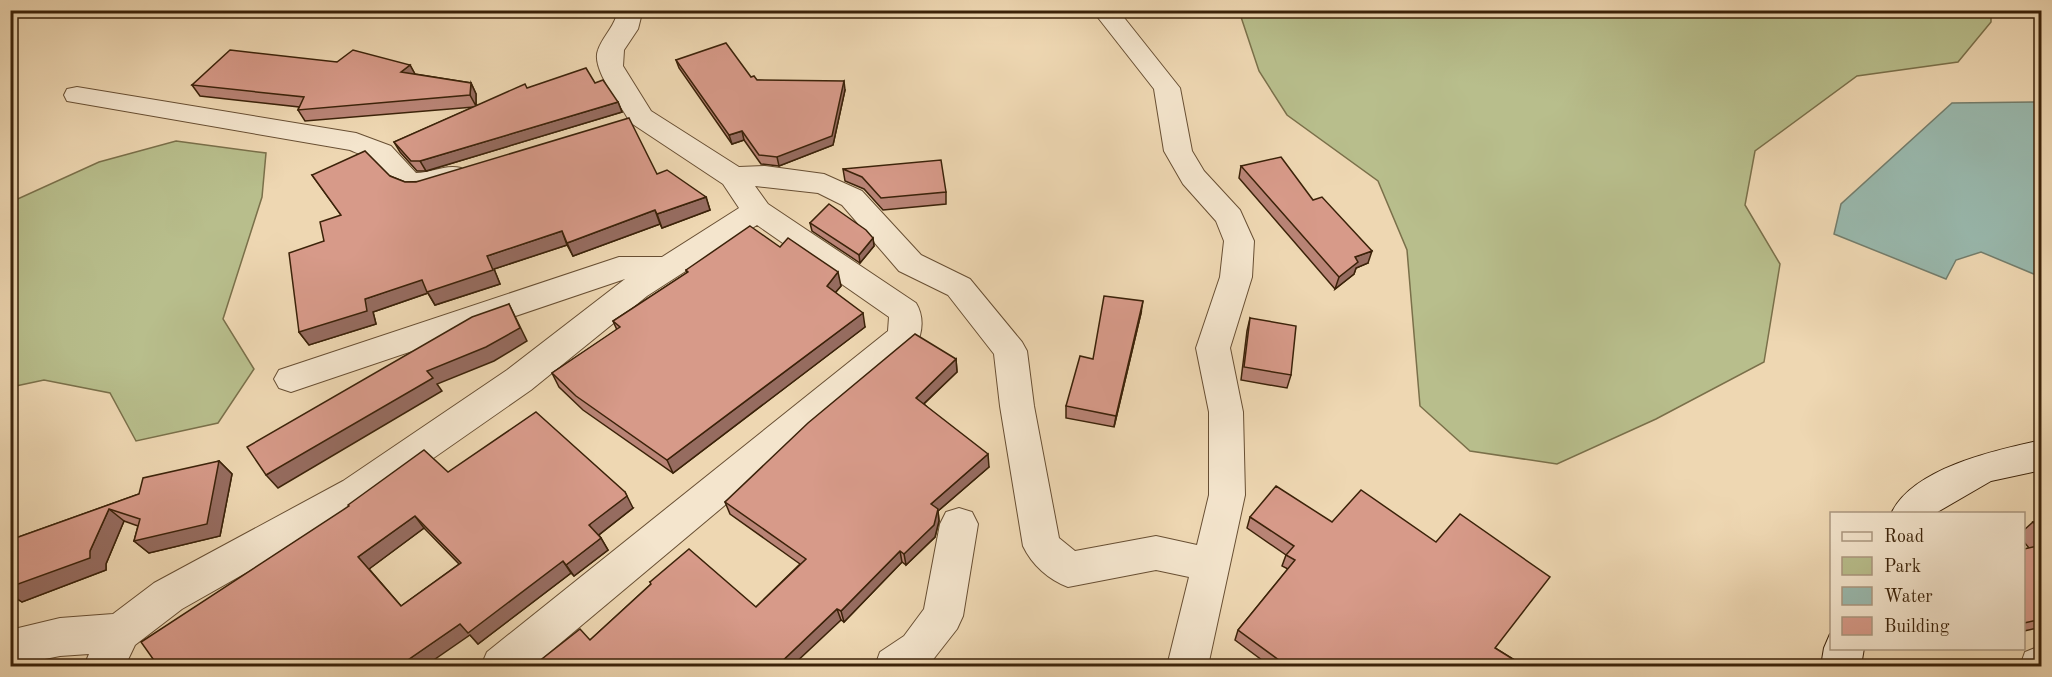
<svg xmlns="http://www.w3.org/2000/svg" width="2052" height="677" viewBox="0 0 2052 677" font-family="'Old Standard TT',serif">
	<rect width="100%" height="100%" fill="#eed7b2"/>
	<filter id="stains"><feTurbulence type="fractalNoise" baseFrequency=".00333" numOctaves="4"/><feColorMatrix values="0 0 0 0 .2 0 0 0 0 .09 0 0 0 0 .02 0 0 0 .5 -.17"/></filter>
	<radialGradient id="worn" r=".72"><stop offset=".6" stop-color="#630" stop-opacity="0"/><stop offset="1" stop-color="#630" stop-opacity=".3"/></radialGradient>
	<g fill="#b8be8c" stroke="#7a704a" stroke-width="1.5">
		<path d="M1239,11L1991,10V22L1958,62L1857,76L1755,151L1745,205L1780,264L1764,362L1656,419L1557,464L1470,451L1420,406L1407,250L1378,181L1287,115L1259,71Z"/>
		<path d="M176,141L266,153L262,197L223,319L254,369L218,423L136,441L110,393L44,380L11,387V202L99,162Z"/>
	</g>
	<path fill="#99b9ae" stroke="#737d6c" stroke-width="1.5" d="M2041,102V277L1981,252L1956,260L1946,279L1834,234L1841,204L1952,103Z"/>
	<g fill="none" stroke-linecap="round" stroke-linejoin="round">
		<g stroke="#684f33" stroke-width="2">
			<g id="street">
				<path d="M612,10H637L641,17L638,29L624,50L623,66L651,111L739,167L765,166L824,174L862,191L921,255L970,279L1022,342L1027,351L1034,406L1059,538L1075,551L1156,536L1197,545L1209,495V412L1196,348L1220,277L1224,241L1216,221L1183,184L1164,151L1154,89L1092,10H1118L1180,88L1192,151L1204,171L1240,210L1254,241L1252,277L1230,348L1243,412L1245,495L1208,666H1167L1189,577L1156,570L1068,587C1049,580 1032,565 1023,546L1000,406L994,354L948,295L899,271L842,205L818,193L755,186L768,204L916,303C924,316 923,332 916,345L533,666H481L487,652L888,331L889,317L757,225L647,296L531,390L369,503L182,609L135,645L125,666H84L89,654L60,656L10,666V630L60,618L113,614L154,583L343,481L507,370L625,279L291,392L279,388L274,379L279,370L619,257H662L739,208L723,184L631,123L627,117C618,101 591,68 598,50C602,38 612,29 616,17Z"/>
				<path d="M77,87L356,133L391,146L416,173C432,173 445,164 461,168L465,175C460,184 452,185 442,188C395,204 400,181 371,160C365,155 356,153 350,150L67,101L64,95L67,89Z"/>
				<path d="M959,508L972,512L978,524L963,616L957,629L928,666H875L880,652L904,636L924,609L940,524L946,512Z"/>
				<path d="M2040,646L2042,666H2020L2025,652Z"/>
			</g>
		</g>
		<g stroke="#3b2209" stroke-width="2">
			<g id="secondary">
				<path d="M2042,440V470L1991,481L1934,514H1891C1912,468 1996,450 2042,440Z"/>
				<path d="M1830,634H1832V648H1864L1861,666H1821L1824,648Z"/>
			</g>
		</g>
		<use href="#street" fill="#f4e5cd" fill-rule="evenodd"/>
		<use href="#secondary" fill="#f4e5cd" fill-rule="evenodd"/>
	</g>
	<g fill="#b98476" stroke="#3b2209" stroke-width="1.5" fill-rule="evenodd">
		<path d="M676,60L751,77L757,80L845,90L833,145L779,166L761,164L744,140L732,144L679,68Z"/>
		<path d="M337,62L410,65L415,74L471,83L476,94V106L527,88L595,83L618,102L622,112L426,171H417L400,152L394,142L474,107L305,121L298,110L299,107L200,96L192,85Z"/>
		<path d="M1241,166L1313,200L1368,263L1356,268L1354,274L1335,289L1239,178Z"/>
		<path d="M843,169L946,192V204L883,210L864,189L845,181Z"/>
		<path d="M657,174L706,197L710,210L662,228L660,224L573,256L567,245L494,269L500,284L435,305L428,293L373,312L376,324L309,345L299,332L324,241L341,215L312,175L390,176L405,182Z"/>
		<path d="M810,223L873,238L874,246L860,263L812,231Z"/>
		<path d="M780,247L841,286L835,293L865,327L673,473L583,410L559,387L552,373L617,330L613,321L687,273L686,270Z"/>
		<path d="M1141,313L1114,427L1066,418V406L1093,359Z"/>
		<path d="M1250,318L1291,375L1287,388L1241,380L1247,331Z"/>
		<path d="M956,359L957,372L924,404L989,467L938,511L939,521L935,537L906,565L902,562L844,622L841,620L590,640L651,584L650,582L756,607L800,564L730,514L725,502Z"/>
		<path d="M219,461L232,474L220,536L149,553L134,541L138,526L124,521L106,564V570L22,602L10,594V540L139,494Z"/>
		<path d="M448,472L633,508L599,535L608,550L574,576L571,573L478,644L470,635L158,666ZM424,528L459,564L401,606L369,569Z"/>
		<path d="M1250,517L1495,648L1524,666H1270L1235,640L1238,630L1288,569L1282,566L1286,555L1247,528Z"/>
		<path d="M2042,520V627L2024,631V549L2029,548L2024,542V530L2033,522Z"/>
	</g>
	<g fill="#966c60" stroke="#3b2209" stroke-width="1.5">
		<path d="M410,65L416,76L401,72Z"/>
		<path d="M844,81L845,90L833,145L779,166L777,157Z"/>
		<path d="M471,83L476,94V106L470,95Z"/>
		<path d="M618,102L622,112L426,171L420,161Z"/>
		<path d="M742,131L744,140L732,144L729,135Z"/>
		<path d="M706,197L710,210L662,228L657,214Z"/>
		<path d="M655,210L660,224L573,256L567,243Z"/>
		<path d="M562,231L567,245L494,269L500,284L435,305L428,293L373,312L376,324L309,345L299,332L365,299L487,256Z"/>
		<path d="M873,238L874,246L860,263L859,255Z"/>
		<path d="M1372,251L1368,263L1356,268L1354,274L1335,289L1339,277L1355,257Z"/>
		<path d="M838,272L841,286L829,300L827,286Z"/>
		<path d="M1143,301L1141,313L1114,427L1116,416Z"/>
		<path d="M509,304L527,341L494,361L437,384L442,391L278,488L266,475L427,371Z"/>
		<path d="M863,313L865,327L673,473L667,460Z"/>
		<path d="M956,359L957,372L917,410L916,398Z"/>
		<path d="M988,454L989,467L938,511L939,521L935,537L906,565L904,554L931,504Z"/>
		<path d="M219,461L232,474L220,536L149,553L134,541Z"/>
		<path d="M625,492L633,508L596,537L589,525Z"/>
		<path d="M109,509L124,521L106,564V570L22,602L10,594V587L90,551Z"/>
		<path d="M415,516L424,528L369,569L411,618L358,557Z"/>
		<path d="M601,538L608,550L574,576L566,565Z"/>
		<path d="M900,551L902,562L844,622L841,611Z"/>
		<path d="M563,561L571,573L478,644L470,635L425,666H399L460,624Z"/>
		<path d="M837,609L841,620L792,666H777Z"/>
	</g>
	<g fill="#d79a89" stroke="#3b2209" stroke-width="1.5" fill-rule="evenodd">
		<path d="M726,43L751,77L754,76L757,80L844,81L832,136L777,157L759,155L742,131L729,135L676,60Z"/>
		<path d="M230,50L337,62L353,50L410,65L401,72L471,83L470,95L298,110L304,97L192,85Z"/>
		<path d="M586,68L595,83L603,80L618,102L420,161H411L394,142L525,84L527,88Z"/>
		<path d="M629,118L657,174L667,170L706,197L657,214L655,210L567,243L562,231L487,256L493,270L427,292L422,280L365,299L367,311L299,332L289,253L324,241L320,222L341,215L312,175L365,151L390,176L405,182H416Z"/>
		<path d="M1281,157L1313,200L1322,197L1372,251L1355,257L1358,262L1339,277L1241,166Z"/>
		<path d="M941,160L946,192L881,198L862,177L843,169Z"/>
		<path d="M829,204L866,230L873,238L859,255L810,223Z"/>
		<path d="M750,226L780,247L788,238L838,272L827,286L863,313L667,460L576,396L552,373L620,327L613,321L688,272L686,270Z"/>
		<path d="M1104,296L1143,301L1116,416L1066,406L1080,356L1093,359Z"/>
		<path d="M509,304L520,328L486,347L427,371L433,378L266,475L247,447L472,317Z"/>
		<path d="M1250,318L1296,326L1291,375L1244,367Z"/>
		<path d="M915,334L956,359L916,398L988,454L931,504L938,509L934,525L904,554L900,551L841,611L837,609L777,666H533L580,629L590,640L651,584L650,582L689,549L756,607L806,559L725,502L808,423Z"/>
		<path d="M536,412L625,492L627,496L589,525L601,538L566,565L563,561L468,633L460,624L399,666H158L141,642L349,506L348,505L424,450L448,472ZM415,516L461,563L401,606L358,557Z"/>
		<path d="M219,461L207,524L134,541L140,519L109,509L90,551V558L10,587V540L139,494L143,478Z"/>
		<path d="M1276,486L1332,522L1361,490L1436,542L1460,514L1550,577L1495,648L1524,666H1287L1238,630L1295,560L1286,555L1294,546L1250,517Z"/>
		<path d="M2042,520V531L2033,522Z"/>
		<path d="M2042,545V619L2024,623V549Z"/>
	</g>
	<rect width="2052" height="677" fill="none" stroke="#eed7b2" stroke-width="36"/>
	<rect x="12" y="12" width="2028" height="653" fill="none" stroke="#3b2209" stroke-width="3"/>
	<rect x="18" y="18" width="2016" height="641" fill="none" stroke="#3b2209" stroke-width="1.5"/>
	<rect x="1830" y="512" width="195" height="138" fill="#f4e5cd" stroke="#aa977f" stroke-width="1.5"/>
	<rect x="1842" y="532" width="30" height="9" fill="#f4e5cd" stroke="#aa977f" stroke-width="1.5"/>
	<text x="1884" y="542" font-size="18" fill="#3b2209">Road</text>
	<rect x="1842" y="557" width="30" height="18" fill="#b8be8c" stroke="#aa977f" stroke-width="1.5"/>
	<text x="1884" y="572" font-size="18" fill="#3b2209">Park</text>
	<rect x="1842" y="587" width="30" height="18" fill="#99b9ae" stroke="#aa977f" stroke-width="1.5"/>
	<text x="1884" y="602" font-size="18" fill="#3b2209">Water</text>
	<rect x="1842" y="617" width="30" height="18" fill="#d79a89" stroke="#aa977f" stroke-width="1.5"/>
	<text x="1884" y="632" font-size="18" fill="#3b2209">Building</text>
	<rect width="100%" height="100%" filter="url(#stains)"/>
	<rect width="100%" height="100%" fill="url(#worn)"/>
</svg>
